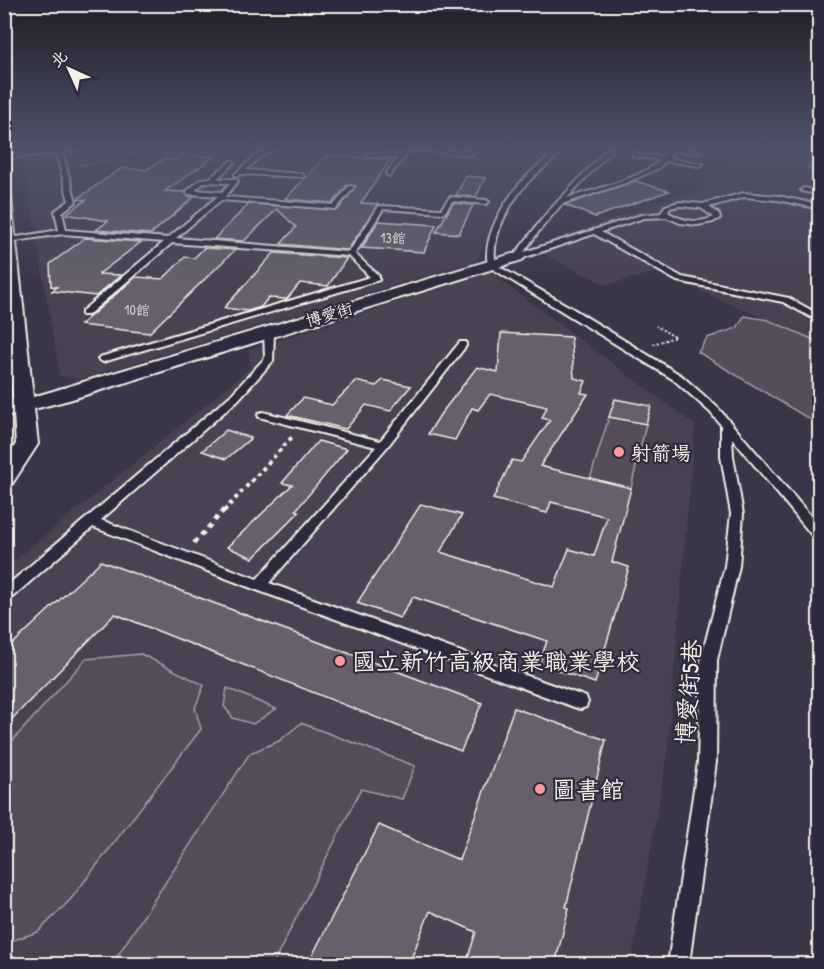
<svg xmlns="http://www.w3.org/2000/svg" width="824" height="969" viewBox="0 0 824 969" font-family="'Patrick Hand','LXGW WenKai TC',sans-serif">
	<rect width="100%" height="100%" fill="#3b3647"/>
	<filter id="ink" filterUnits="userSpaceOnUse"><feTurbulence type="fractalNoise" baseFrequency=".0167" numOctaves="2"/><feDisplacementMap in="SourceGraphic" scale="12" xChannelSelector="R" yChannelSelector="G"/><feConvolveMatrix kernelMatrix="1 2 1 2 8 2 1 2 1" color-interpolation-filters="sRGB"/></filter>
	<g filter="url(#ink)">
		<g fill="#484352">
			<path d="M21,149H553L512,187L476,261L80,379L60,376Z"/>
			<path d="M732,149H819V342L657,272L607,285L530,248L696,189L715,168L737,154Z"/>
			<path d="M490,272L695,425L667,755L631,964H5V568L223,391L250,367L249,350Z"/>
		</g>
		<g fill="#534e5c" stroke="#a4a0a2" stroke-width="1.5">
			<path d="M744,316L768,320L819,342V425L698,352L707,338L737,328Z"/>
			<path d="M609,417L646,424L631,488L590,479Z"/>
			<path d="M141,654L204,685L195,708L201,729L71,899L38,932L5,943V749L86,659Z"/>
			<path d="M227,688L276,709L253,724L233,718L224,706Z"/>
			<path d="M301,723L415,766L402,799L361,789L273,964H114L116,958L250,753L279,741Z"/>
		</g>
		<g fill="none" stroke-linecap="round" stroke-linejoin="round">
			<path fill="#aaa6a7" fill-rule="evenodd" d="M157,149H166L80,166L78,165Z"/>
		</g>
		<g fill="#65616c" stroke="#f4f1e8" stroke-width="1.5">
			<path d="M183,154L214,157L165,191L185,192L188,196L194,197L151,234L96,230L108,221L66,214L86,200L77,199L122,168L146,170L164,159L174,160Z"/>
			<path d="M331,155L390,160L361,203L378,204L348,250L281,244L296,227L277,209L244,241L214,239L249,204L338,210L356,186L347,185L333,203L285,199L327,156Z"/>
			<path d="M466,176L485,178L476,197L456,195Z"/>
			<path d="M635,181L669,191L595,217L565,205Z"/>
			<path d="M453,203L473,205L459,234L436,232Z"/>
			<path d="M378,221L436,225L424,252L362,248Z"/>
			<path d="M85,238L141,242L99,274L121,275L96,296L52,291L57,287L51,286L50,264Z"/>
			<path d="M204,248L235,250L149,333L80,325L136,277L163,279L185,257L194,258Z"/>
			<path d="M274,253L347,258L328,286L300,283L287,299L268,298L261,307L248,311L224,308Z"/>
			<path d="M501,333L571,337L574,378L586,381L581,393L588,394L540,466L631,488L612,562L629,567L595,683L539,664L547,641L413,597L400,618L357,603L421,504L462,515L440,552L554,587L569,549L594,556L607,517L551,502L547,513L493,499L512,460L521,462L550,420L542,418L547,407L490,394L478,410L472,408L455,440L428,434L440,415L477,367L498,372Z"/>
			<path d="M383,380L411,386L390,411L366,405L346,429L287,415L303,398L332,405L356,381L376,386Z"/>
			<path d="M615,399L651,406L646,424L609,417Z"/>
			<path d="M226,430L251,438L226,459L202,451Z"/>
			<path d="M318,441L347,449L296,510L299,512L253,558L227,547L292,485L282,483Z"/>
			<path d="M101,561L482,703L461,751L115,614L4,727V652Z"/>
			<path d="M514,708L606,740L566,907L569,908L555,964H466L476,932L430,911L409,964H308L379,825L459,860Z"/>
		</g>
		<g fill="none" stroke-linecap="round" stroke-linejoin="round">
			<g stroke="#f4f1e8" stroke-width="4">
				<g id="service">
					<path d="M55,149H78L62,152L76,202L62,212L66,230L168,238L218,196L189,194L187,193V191L201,179L210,178L232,160L234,163L217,179H235L238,181L225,197L334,205L349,186L354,187L336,209L221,200L176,238L349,252L379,206L441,209L450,197L486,200L489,202L486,204L452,201L445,212L443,213L383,209L355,254L379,276V280L103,362L98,359L100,357L370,277L349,256L172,243L88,315H82V311L164,242L63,234L8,242L7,240L11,238L59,230L55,211L69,201L56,153L17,157L4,162V158L16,153ZM205,182L230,183L222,192L195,190Z"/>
					<path d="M267,149H275L259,158L246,170L302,174L304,177L242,174L235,176V174L255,156Z"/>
					<path d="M401,149L469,151L470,149H476L471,155Z"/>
					<path d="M557,149H564C553,161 540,170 529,181C511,201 489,237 496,265L570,307L682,376L718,408L820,527V540L815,539L732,438L733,456L743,514L739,566L717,660L716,762L689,964H668L698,762L701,660L725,566L731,514L721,456V425L710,412L674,380L488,266C482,237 504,202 522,181C533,169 546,160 557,149Z"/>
					<path d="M607,149H613L567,198C590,191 645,177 660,160L632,156L635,151H639L638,154L662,157L669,149L698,150L700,153L673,151L668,158L703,164L700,166L665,161L659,168L628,182L562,204L539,231L524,252L641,215L661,213L665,206L679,202L703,204L744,193L778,196L820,205V209L778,200L744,197L709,207L719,214L720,218L713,222L697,225L680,223L666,217L644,218L601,232L682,277L789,298L820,315V322L783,302L677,281L594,234L520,259H514L513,257L546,214ZM679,206L701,208L714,217C698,224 681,221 668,212L670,208Z"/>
					<path d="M403,152L408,153L389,176L386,174L398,158L366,155L369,153L400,155Z"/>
					<path d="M820,155V161L815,167L820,170V175L809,167Z"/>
					<path d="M804,188L820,191V195L802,191L801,190Z"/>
					<path d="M269,329L274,332L273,361L238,400L101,520L257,579L376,447L259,417L258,415L259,413L263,412L380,441L460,342H466V346L387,447L269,583L586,697L588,702L586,707L580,709L574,707L254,589L93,527L9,600L4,601V588L230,396L265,358L264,332Z"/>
					<path d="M4,395L27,405L28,407L23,410L4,402Z"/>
				</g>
			</g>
			<g stroke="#f4f1e8" stroke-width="4">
				<path id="minor" d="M4,184L10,188L33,397L512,254H522L525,257L522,260L69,400L34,409L38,444L12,484L4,486V461L16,444L14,414L4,416V404L13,402L4,285Z"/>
			</g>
			<path stroke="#f4f1e8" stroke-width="2" stroke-dasharray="2 2" stroke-linecap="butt" d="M653,344L675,337L656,326"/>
			<path stroke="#f4f1e8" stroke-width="4" stroke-dasharray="4 4" stroke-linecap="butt" d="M224,511L293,436"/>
			<path stroke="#f4f1e8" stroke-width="4.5" stroke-dasharray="5 5" stroke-linecap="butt" d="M194,543L225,509"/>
			<use href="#service" fill="#2f2a3d" fill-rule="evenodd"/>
			<use href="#minor" fill="#2f2a3d" fill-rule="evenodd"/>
		</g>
	</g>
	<linearGradient id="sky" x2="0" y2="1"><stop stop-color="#201e27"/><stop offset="0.52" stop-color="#4f5269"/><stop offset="1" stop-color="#4f5269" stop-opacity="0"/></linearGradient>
	<rect width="824" height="285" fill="url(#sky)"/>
	<g fill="#ff9aa2" stroke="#2f2a3d" stroke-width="2">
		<circle cx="619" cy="452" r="6"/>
		<circle cx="340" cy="661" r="6"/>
		<circle cx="540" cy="789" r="6"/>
	</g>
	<g text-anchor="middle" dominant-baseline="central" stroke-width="4.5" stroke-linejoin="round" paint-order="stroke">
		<g font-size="14" fill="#d0cdc9">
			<text x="393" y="237">13館</text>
			<text x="137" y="309">10館</text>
		</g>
		<g font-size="16" fill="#f4f1e8" stroke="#2f2a3d">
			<text transform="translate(329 314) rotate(-17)">博愛街</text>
		</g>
		<g font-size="20" fill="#f4f1e8" stroke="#2f2a3d" text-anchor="start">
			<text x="631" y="452">射箭場</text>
		</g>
		<g font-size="24" fill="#f4f1e8" stroke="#2f2a3d" text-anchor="start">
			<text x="352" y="661">國立新竹高級商業職業學校</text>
			<text x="552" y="789">圖書館</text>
		</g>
		<g font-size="24" fill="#f4f1e8" stroke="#2f2a3d">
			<text transform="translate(688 692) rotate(-86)">博愛街5巷</text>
		</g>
	</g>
	<rect width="824" height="969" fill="none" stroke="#2f2a3d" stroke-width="24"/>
	<rect x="12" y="12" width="800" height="945" fill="none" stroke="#f4f1e8" stroke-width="2" filter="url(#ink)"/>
	<g transform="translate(69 69) rotate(315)" stroke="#2f2a3d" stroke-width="4.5" paint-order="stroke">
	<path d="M0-4.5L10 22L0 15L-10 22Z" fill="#f4f1e8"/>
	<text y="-9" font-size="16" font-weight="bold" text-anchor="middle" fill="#f4f1e8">北</text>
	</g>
</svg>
